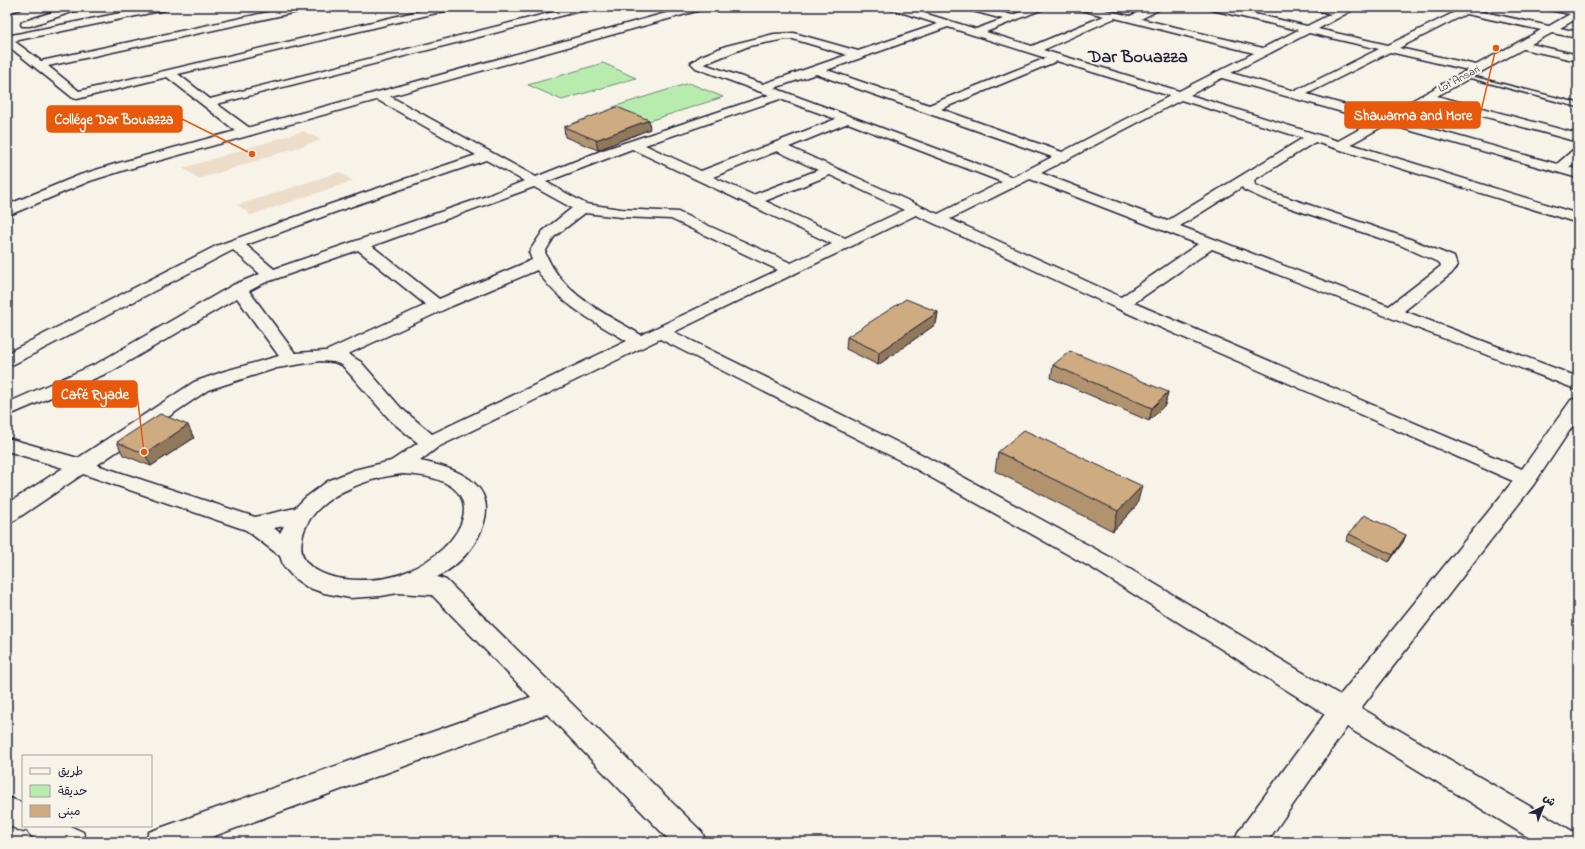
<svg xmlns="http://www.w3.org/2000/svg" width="1585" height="849" viewBox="0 0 1585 849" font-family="'Indie Flower','Playpen Sans Arabic',sans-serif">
	<rect width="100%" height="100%" fill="#f7f3e8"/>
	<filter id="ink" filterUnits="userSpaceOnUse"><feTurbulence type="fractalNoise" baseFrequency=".025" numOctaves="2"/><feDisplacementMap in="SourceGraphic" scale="8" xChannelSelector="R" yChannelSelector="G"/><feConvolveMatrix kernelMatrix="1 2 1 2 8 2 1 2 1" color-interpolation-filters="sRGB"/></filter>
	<g filter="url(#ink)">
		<g fill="#ebddc9">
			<path d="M303,131L321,140L199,179L183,168Z"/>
			<path d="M339,172L353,181L251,215L238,205Z"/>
		</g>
		<g fill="#b7ecae" stroke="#6c8774">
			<path d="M603,63L636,78L562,100L528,85Z"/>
			<path d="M689,83L723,97L646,122L613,107Z"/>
		</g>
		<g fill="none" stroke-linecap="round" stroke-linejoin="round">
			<g stroke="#22223b" stroke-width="3">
				<path id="service" d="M1463,74L1578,103V107L1463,76Z"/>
			</g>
			<g stroke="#22223b" stroke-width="3">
				<g id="minor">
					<path d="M7,7H23L21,9L7,13Z"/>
					<path d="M68,7H83L81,9L30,26H22L21,24L22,22Z"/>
					<path d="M150,7H170L165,10L14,41L41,61L292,7H311L306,10L48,66L79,91L436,7H454L449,10L178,74L210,99L573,7H590L588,9L217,104L251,129L252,132L251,135H241L167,77L77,99L73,98L7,45V36Z"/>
					<path d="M889,7H904L976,29L1003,19L965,9L963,7H980L1012,15L1034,7H1048L986,32L1032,46L1104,16L1078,9L1076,7H1093L1130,16L1151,7H1164L1141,19L1263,48L1298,30L1208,9L1206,7H1224L1307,26L1331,14L1310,9L1308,7C1318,7 1328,9 1338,9C1343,10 1351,7 1358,7L1318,29L1388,45L1455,12L1448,10L1447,7H1460L1549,26L1570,14L1544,9L1542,7H1562L1578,10V18L1560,28L1578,32V38L1552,33L1531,44L1578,55V61L1523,49L1437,96L1578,134V142L1428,101L1396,119L1557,164L1573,150L1578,149V160L1569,167L1578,170V178L1387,124L1351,144L1578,214V223L1315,142L1254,180L1255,185L1274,193L1410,239L1454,257L1457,266L1452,273L1404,311L1578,377V390L1212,249L1134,303L1522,469L1571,400L1578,398V418L1534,484L1361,708L1574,832L1578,842H1536L1347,727L1267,842H1234L1238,832L1325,714L1092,568L907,464L660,339L438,447L420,461C462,469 504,487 478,537C469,554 454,568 437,577L446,580L702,832L706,842H671L547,714L198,842H145L149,832L160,828L531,697L432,595L398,593L381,596L350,598L324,593L307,587L294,578L284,567L280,556L246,530L83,474L15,520L7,523V504L63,468L7,451V438L78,458L194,382L225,371L279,356L237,298L112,371L7,416V403L98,363L233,285L260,274L233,250L14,364L7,366V353L216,246L331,204L476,155L376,99L374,96L376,93H384L536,177L603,150L769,95L696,68L691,63L701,56L726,46L774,34L794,33L858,51L938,24L891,9ZM1466,14L1541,30L1476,65L1399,48ZM1115,18L1254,53L1179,91L1043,50ZM948,27L1046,58L929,105L827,70ZM1309,33L1379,49L1295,91L1231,73ZM786,39H793L847,55L763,84L704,64L749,46ZM1390,52L1468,70L1384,116L1307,94ZM1057,61L1170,96L1062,152L941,109ZM816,74L1052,157L1013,177L774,88ZM1222,78L1374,121L1338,141L1190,95ZM780,99L836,119L701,171L645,145ZM1181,100L1303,138L1167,221L1041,173ZM848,123L1002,182L938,214L789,147ZM632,149L832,244L791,263L678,212L621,209L586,204L546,182ZM777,151L818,170L753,195L713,177ZM486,160L524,181L487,196L274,269L246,245L341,210ZM830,175L904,210L845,238L765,201ZM1030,179L1198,244L1121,297L950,219ZM534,187L572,208L543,231L529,252L532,260L439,299L372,246ZM1242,187L1244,190L1264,199L1400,245L1440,263L1441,266L1389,306L1180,226ZM585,213L621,217L671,219L778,270L641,335C603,312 562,295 545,252L554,237ZM916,215L1116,308L1513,481L1340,695L1108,556L921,454L674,332ZM358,250L426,305L326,351L295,353L249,291L264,283ZM537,270C559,304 593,321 627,341L432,434L401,408L361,362L348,354L452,306ZM320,361L334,362L342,365L391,421L418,443L391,461L354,470L328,481L305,498L295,508L255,517L97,465L208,390L277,368ZM402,474C500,477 468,549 401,574C388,579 373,580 359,580C342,580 324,577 310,566C302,559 300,550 302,539C309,498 366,478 402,474ZM284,526L280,533L274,528Z"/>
					<path d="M7,797L23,803V826H70L83,832L87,842C70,842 35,849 27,830L23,832L7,825Z"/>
				</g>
			</g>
			<g stroke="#22223b" stroke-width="3">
				<path id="tertiary" d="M688,7H705L704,9L125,170L90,181L7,216V205L80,175L115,164Z"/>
			</g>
			<use href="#service" fill="#f7f3e8" fill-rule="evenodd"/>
			<use href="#minor" fill="#f7f3e8" fill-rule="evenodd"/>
			<use href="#tertiary" fill="#f7f3e8" fill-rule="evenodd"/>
		</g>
		<g fill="#b1936e" stroke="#22223b">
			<path d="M564,127L650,129L598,150L565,137Z"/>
			<path d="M938,312L936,324L878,365L846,349L847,337Z"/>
			<path d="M1053,365L1168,392L1165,405L1149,421L1051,378Z"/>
			<path d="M194,438L151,466L123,455L117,442Z"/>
			<path d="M998,452L1137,505L1113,531L995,471Z"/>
			<path d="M1349,534L1406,535L1403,542L1389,562L1346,541Z"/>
		</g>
		<g fill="#90785a" stroke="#22223b">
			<path d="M649,120L650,129L598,150L596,140Z"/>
			<path d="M938,312L936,324L878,365L879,352Z"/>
			<path d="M1168,392L1165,405L1149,421L1152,408Z"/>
			<path d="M188,425L194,438L151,466L145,454Z"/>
			<path d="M1142,486L1137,505L1113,531L1118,511Z"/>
			<path d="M1406,535L1403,542L1389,562L1393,555Z"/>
		</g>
		<g fill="#ceab80" stroke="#22223b">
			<path d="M617,107L649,120L596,140L564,127Z"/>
			<path d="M906,299L938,312L879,352L847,337Z"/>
			<path d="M1070,351L1168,392L1152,408L1053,365Z"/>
			<path d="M160,414L188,425L145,454L117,442Z"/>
			<path d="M1024,430L1142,486L1118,511L998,452Z"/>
			<path d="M1364,515L1406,535L1393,555L1349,534Z"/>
		</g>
	</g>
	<g text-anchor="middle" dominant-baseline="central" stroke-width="4" stroke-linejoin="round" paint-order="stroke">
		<g font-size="11" fill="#22223b" stroke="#f7f3e8">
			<text transform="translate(1459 79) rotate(-28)">Lot Ansari</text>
		</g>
		<g font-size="18" font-weight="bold" fill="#22223b" stroke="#f7f3e8">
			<text x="1138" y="58">Dar Bouazza</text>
		</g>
	</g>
	<path fill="none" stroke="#e8590c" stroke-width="1.5" d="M1496 48L1480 115M252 154L182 119M144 452L137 394"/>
	<g fill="#e8590c" stroke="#f7f3e8" stroke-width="1.5">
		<circle cx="1496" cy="48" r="4"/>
		<circle cx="252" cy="154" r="4"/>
		<circle cx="144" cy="452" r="4"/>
	</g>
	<g fill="#e8590c" stroke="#e8590c" stroke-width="1.5">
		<rect x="1345" y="102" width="135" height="26" rx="4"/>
		<rect x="47" y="106" width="135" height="26" rx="4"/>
		<rect x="53" y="381" width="84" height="26" rx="4"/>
	</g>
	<g font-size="14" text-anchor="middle" font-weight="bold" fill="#fff">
		<text x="1413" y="120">Shawarma and More</text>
		<text x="114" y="124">Collége Dar Bouazza</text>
		<text x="95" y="399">Café Ryade</text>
	</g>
	<rect width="1585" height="849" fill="none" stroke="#f7f3e8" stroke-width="24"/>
	<rect x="12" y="12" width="1561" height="825" fill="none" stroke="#22223b" stroke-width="1.5" filter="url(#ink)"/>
	<rect x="22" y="755" width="130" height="72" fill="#f7f3e8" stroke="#a29fa3"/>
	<rect x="30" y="768" width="20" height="6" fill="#f7f3e8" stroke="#a29fa3"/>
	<text x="58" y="775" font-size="12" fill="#22223b">طريق</text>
	<rect x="30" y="785" width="20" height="12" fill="#b7ecae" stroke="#a29fa3"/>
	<text x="58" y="795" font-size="12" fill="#22223b">حديقة</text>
	<rect x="30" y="805" width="20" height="12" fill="#ceab80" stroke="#a29fa3"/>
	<text x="58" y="815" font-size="12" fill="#22223b">مبنى</text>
	<g transform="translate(1543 807) rotate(43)" stroke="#f7f3e8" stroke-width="3" paint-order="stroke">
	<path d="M0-3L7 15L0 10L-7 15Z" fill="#22223b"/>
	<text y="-6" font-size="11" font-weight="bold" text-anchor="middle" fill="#22223b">ش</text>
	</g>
</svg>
